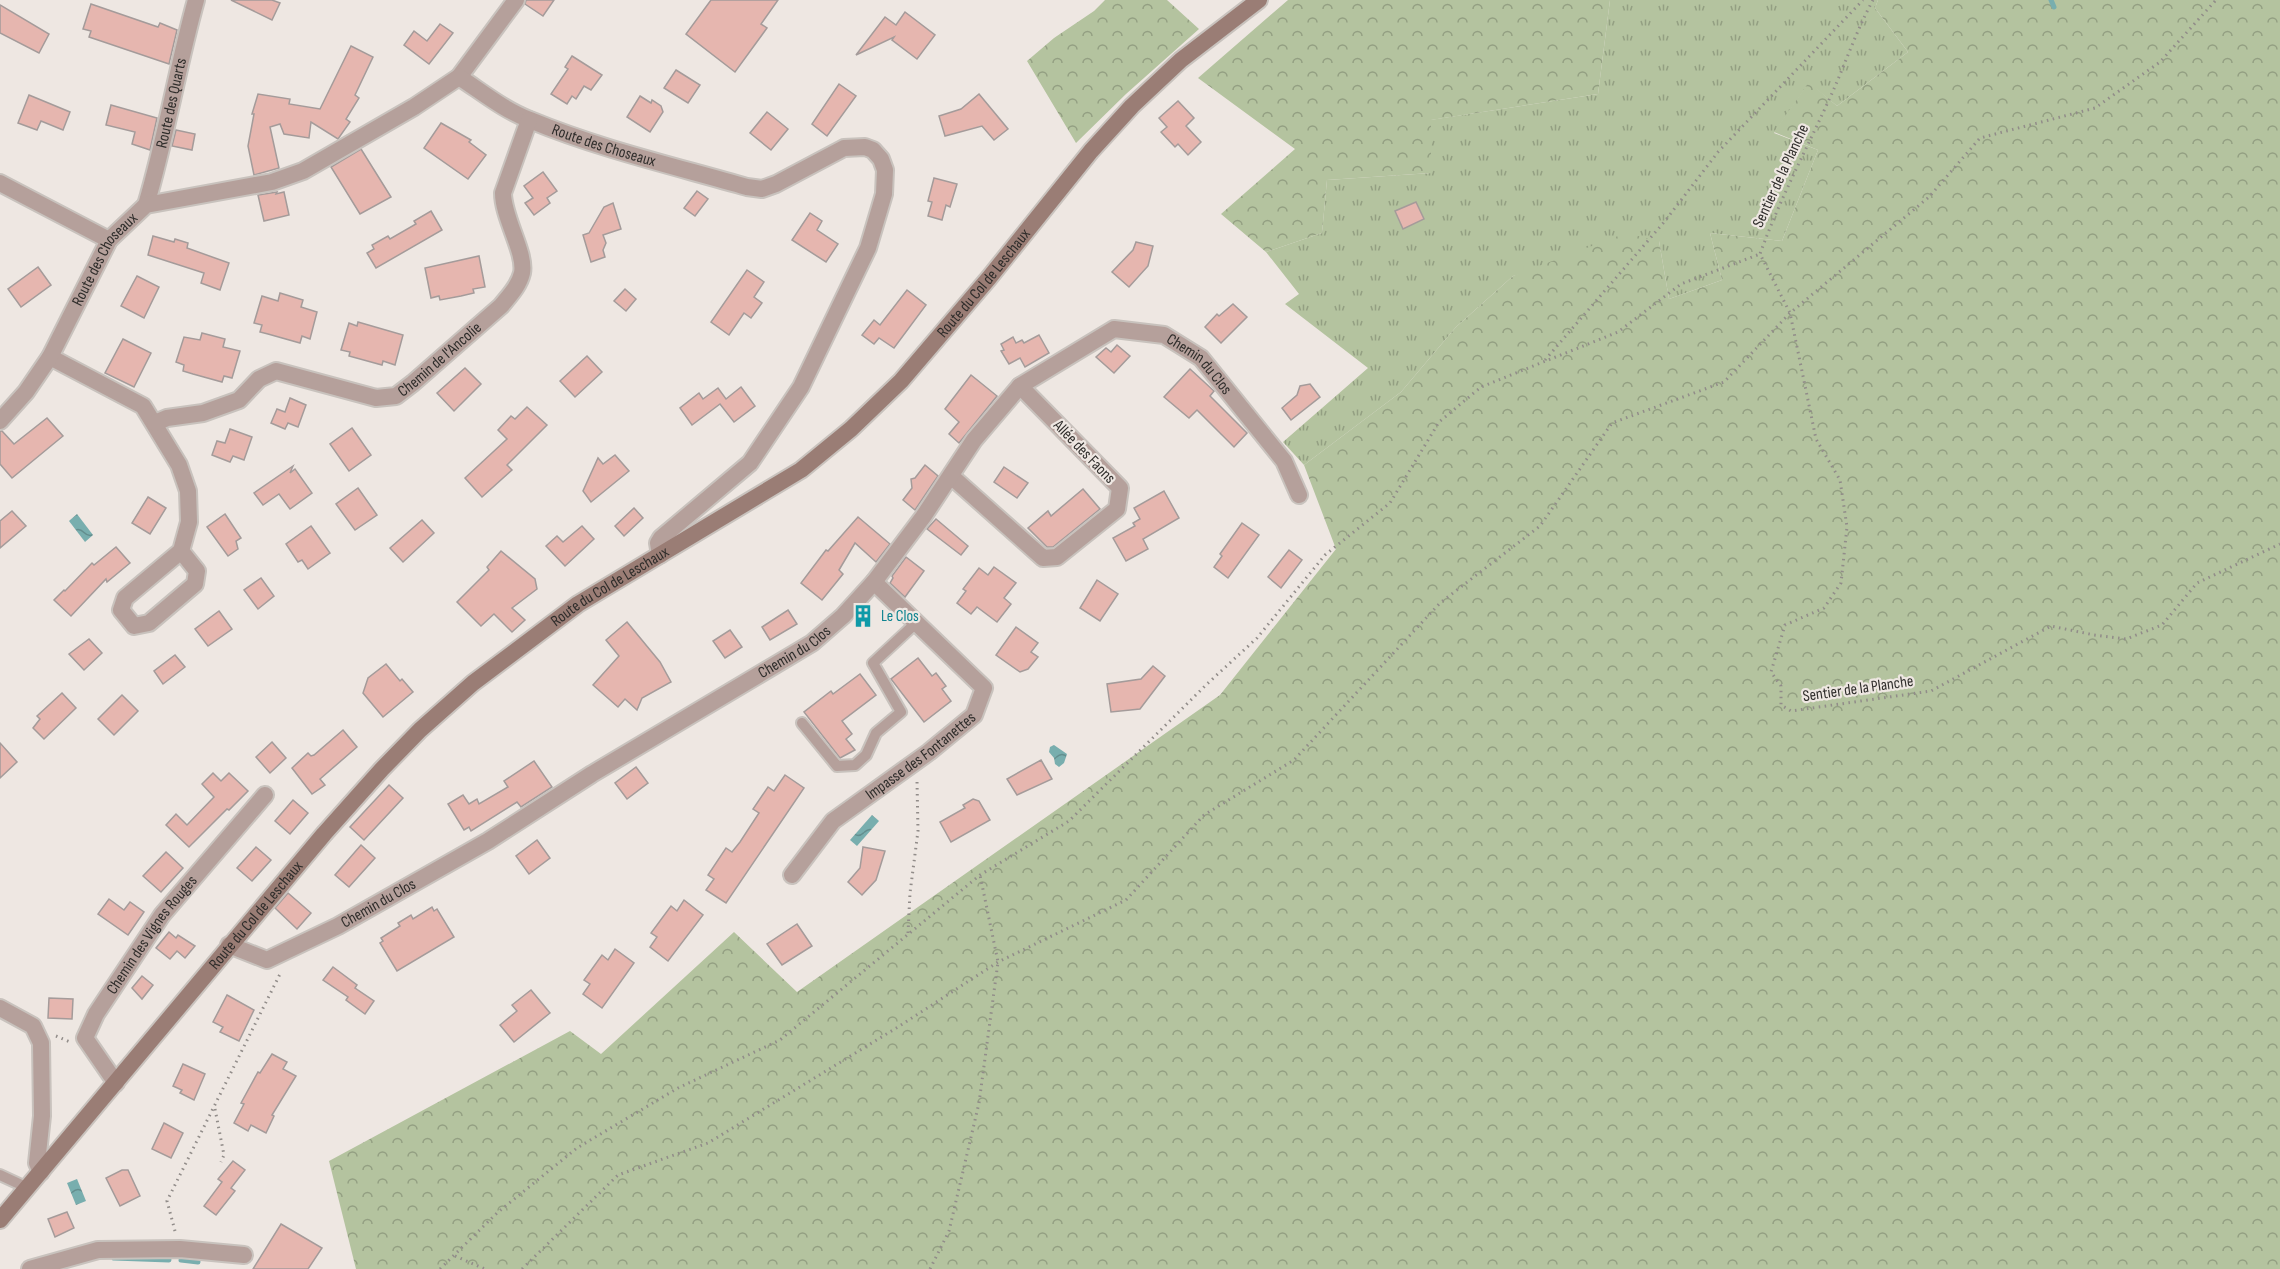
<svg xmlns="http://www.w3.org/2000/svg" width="2280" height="1269" viewBox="0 0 2280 1269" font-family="'Sofia Sans Condensed',sans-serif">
	<defs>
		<pattern id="grass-tufts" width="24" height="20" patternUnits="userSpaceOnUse" patternTransform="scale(1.5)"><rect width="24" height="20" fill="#b4c39f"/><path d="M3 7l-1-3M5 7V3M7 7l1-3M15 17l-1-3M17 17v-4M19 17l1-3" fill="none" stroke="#939f82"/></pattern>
		<pattern id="forest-crowns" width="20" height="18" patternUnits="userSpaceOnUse" patternTransform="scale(1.5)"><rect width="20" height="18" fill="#b4c39f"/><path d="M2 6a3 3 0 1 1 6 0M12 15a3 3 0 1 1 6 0" fill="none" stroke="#939f82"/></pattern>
		<pattern id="water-waves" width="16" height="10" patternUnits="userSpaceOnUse" patternTransform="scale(1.5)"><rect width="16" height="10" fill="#78aeae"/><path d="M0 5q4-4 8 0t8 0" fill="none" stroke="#638e8e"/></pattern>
	</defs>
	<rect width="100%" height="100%" fill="#eee7e2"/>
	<path fill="url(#grass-tufts)" d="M1610,0H1878L1875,8L1908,52L1837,106L1809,83L1774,133L1818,150L1782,241L1710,233L1722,280L1669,299L1659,241L1513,276L1456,327L1401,392L1304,465L1283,442L1368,368L1285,304L1299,294L1266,252L1322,233L1327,180L1431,173L1430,120L1598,94Z"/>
	<g fill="url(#forest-crowns)">
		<path d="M1105,0H1167L1199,29L1126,94L1076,143L1027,61L1054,38L1094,11Z"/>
		<path d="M1288,0H1610L1598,94L1431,120V173L1327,180L1322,233L1266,252L1221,214L1295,149L1198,78Z"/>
		<path d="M1878,0H2280V1269H356L329,1161L570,1031L601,1054L734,932L797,992L1220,695L1336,549L1304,465L1401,392L1456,327L1513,276L1626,233L1659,241L1669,299L1722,280L1710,233L1782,241L1818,150L1774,132L1809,82L1837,106L1908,52L1875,8Z"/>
	</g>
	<g fill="url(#water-waves)">
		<path d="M77,514L93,535L85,542L69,521Z"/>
		<path d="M1054,745L1067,754L1064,763L1059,767L1055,764L1054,758L1049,752L1050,747Z"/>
		<path d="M872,815L879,821L857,846L850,840Z"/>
		<path d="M77,1179L86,1201L76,1205L67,1183Z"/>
	</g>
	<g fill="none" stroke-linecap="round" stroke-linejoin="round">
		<g stroke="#78aeae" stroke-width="5">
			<path d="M2051,0L2054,7"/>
			<path d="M114,1258L169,1260"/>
			<path d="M181,1260L198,1262"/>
		</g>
	</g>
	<g fill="#e6b6af" stroke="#a49b9a" stroke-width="1.5">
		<path d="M231,0H272L280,3L272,20Z"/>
		<path d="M526,0H554L543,16L525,4Z"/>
		<path d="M711,0H778L761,24L767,28L735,72L686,34Z"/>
		<path d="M91,4L158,27L160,23L177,30L169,64L89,37L91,31L83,29Z"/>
		<path d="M0,5L49,34L39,53L0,33Z"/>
		<path d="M905,12L935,35L917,59L892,40L894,37L856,55L885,17L896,25Z"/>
		<path d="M440,24L453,33L429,64L404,45L414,31L427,41Z"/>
		<path d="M351,46L373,57L355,95L359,98L346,119L350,122L338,139L311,122L309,138L284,134L280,124L270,127L279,168L254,175L248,146L254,114H252L258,94L290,99L289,104L320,109Z"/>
		<path d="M572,56L602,75L591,90L584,86L576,99L572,96L567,104L551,94L568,69L565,67Z"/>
		<path d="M676,70L700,85L688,103L664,88Z"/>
		<path d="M839,84L856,96L827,136L812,124Z"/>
		<path d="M979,94L1008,129L994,140L982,126L945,136L939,116L961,109Z"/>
		<path d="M29,95L70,112L63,130L41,121L37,130L18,123Z"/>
		<path d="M640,96L651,103L652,100L661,106L663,112L650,132L627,117Z"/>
		<path d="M1178,101L1194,118L1186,126L1201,142L1188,155L1178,144L1175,147L1161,132L1167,127L1159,118Z"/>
		<path d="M111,105L157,118L150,150L132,144L135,132L106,125Z"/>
		<path d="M767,112L788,129L771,150L750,133Z"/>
		<path d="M441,123L471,140L469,142L486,155L468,179L424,148Z"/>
		<path d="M176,130L195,134L192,150L172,146Z"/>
		<path d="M361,149L391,197L360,214L331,167Z"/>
		<path d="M543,172L557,191L547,198L550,203L534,215L525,203L533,198L524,186Z"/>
		<path d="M934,178L957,184L950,207L946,205L942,220L928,216L932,202L928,201Z"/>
		<path d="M697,191L708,199L695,216L684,208Z"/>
		<path d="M277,192L276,194L284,192L289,215L264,221L258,195Z"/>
		<path d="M1416,202L1424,219L1403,229L1395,211Z"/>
		<path d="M613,203L621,229L603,235L606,243L603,250L605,257L591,262L583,235L589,233L604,207Z"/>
		<path d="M431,211L442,230L376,268L367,253L374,249L372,245L388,236L390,239L416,224L414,221Z"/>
		<path d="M810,213L822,221L817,230L838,244L826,262L792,240Z"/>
		<path d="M153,236L174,242L175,239L188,243L187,248L229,263L220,290L201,283L204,273L148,255Z"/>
		<path d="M1136,242L1153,246L1148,266L1129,287L1112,272L1133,250Z"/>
		<path d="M479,256L485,287L473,289L474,293L461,296L440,300L439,296L431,298L425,268Z"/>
		<path d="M38,267L51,285L21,307L8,289Z"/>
		<path d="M747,270L764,282L754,297L762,303L751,318L744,313L729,335L711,322Z"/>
		<path d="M137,276L159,287L144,318L121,306Z"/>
		<path d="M625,289L636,299L626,311L614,301Z"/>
		<path d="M907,290L926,305L894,348L879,338L874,344L862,335L874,320L880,325Z"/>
		<path d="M280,293L303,300L301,307L317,312L310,339L302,336L300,343L268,334L260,332L262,325L254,323L262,296L278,301Z"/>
		<path d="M1233,304L1247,317L1221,343L1205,327L1217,314L1219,316Z"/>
		<path d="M358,322L403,335L395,365L383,361L382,365L349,356L350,352L341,350L349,323L357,326Z"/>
		<path d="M202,333L225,339L223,347L240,351L232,378L224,376L222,382L193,374L183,371L184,365L176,362L184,337L200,340Z"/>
		<path d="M1039,335L1049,353L1025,367L1020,358L1009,364L1001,351L1004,350L1001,344L1013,337L1016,343L1022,340L1024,343Z"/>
		<path d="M123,339L151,353L134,387L105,373Z"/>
		<path d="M1117,345L1130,356L1114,373L1096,357L1106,348L1111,352Z"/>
		<path d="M587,356L602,372L575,397L560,381Z"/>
		<path d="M465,368L481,384L454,411L437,393Z"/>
		<path d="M1190,369L1214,391L1210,396L1247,433L1234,447L1197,410L1189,418L1164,397Z"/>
		<path d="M971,375L997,396L959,443L949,434L959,422L945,409Z"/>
		<path d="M1310,384L1320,397L1291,420L1282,408L1297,395L1300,386Z"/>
		<path d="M741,387L755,406L734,422L720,404L692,425L680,408L699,393L703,399L718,388L726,399Z"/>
		<path d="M290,398L306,405L298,427L288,423L285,429L271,423L277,409L285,412Z"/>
		<path d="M527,407L547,425L507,465L512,470L482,497L465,478L507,439L498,430L511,416L515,419Z"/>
		<path d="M47,418L63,436L12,478L0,464V431H2L14,444Z"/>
		<path d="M352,428L371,455L349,471L330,444Z"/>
		<path d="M230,429L252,437L244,460L233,456L230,462L212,455L217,441L225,443Z"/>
		<path d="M615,455L629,471L591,502L583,491L598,458L603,464Z"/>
		<path d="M925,465L938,476L915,510L903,500L912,488L911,479L915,478Z"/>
		<path d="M293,466L290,473L295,469L312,493L290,509L279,494L263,505L254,493Z"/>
		<path d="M1004,467L1028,483L1017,498L994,482Z"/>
		<path d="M358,488L377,515L355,530L336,504Z"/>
		<path d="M1083,489L1100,509L1053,547H1047L1028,528L1048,511L1051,516Z"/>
		<path d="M1164,491L1179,518L1143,539L1148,549L1126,561L1113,538L1135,526L1133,523L1140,519L1134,508Z"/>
		<path d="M148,497L166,508L150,534L132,523Z"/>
		<path d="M634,508L643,518L624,536L615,526Z"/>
		<path d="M12,511L26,526L0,548V521Z"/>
		<path d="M225,514L241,538L236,541L238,549L228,556L207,527Z"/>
		<path d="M858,517L890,544L876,562L855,543L839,570L843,574L822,600L801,583L826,550L828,551Z"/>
		<path d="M936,519L968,546L961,555L927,529Z"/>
		<path d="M422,520L434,533L403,562L390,548Z"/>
		<path d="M1242,523L1259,535L1228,578L1214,567L1222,556L1220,554Z"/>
		<path d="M311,526L330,553L308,569L302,560L298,562L286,544Z"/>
		<path d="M582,526L594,539L565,566L546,546L557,536L563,542Z"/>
		<path d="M116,547L130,563L107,582L106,579L71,616L54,600L64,590L65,591L92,563L94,565Z"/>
		<path d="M1289,550L1302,560L1281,588L1268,577Z"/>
		<path d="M501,551L535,579L537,589L512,608L525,620L512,632L494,614L481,626L457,602L489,570L487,567Z"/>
		<path d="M906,557L924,571L905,597L890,583L893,578L892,576Z"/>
		<path d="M994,567L1016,583L1004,598L1011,604L997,622L977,607L971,614L957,603L966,591L963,589L979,568L988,575Z"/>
		<path d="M261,578L274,596L258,609L244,590Z"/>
		<path d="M1097,580L1118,594L1100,621L1080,608Z"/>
		<path d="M788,610L797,624L770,640L762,627Z"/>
		<path d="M219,611L232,629L208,646L195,629Z"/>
		<path d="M627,622L660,662L671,682L642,698L637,710L625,699L618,707L593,685L619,656L606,640Z"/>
		<path d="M1016,627L1038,643L1031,652L1038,657L1028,669L1020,672L996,655Z"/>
		<path d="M730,630L742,647L725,658L713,641Z"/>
		<path d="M89,639L102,653L84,670L69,654Z"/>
		<path d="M175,655L185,667L163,684L154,671Z"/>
		<path d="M918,658L932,676L936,673L946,686L942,689L951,701L924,722L891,679Z"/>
		<path d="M386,664L400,681L402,679L413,692L383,717L363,693L368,678Z"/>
		<path d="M1153,666L1165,676L1140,709L1111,712L1107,684L1141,679Z"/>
		<path d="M860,674L876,695L842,721L852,734L846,739L855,750L840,758L804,712L831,691L833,694Z"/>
		<path d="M62,693L76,708L44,739L33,728L40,719L37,716Z"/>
		<path d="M122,695L138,711L114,735L98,719Z"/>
		<path d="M343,730L357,747L320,779L325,785L312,794L292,768L308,753L311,756L314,755Z"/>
		<path d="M272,742L286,758L270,773L256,757Z"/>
		<path d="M0,743L17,762L0,778Z"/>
		<path d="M1041,760L1052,779L1017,795L1007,779Z"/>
		<path d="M534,761L552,787L521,807L517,802L471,831L469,827L464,830L448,804L463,795L469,804L477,799L479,804L508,787L504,781Z"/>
		<path d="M636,767L648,783L627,799L615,783Z"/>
		<path d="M213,773L221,781L229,773L248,791L229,810L227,809L189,847L166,825L176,814L187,825L214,797L202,784Z"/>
		<path d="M785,775L804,788L726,903L706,890L714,879L708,875L726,848L732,852L740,842L759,813L753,809L768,787L774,791Z"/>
		<path d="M389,785L403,798L364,840L350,827Z"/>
		<path d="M973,799L979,801L990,820L951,842L940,822L965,808L963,805Z"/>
		<path d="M293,800L308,813L290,834L275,821Z"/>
		<path d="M537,840L550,858L529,874L516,856Z"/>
		<path d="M361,845L375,858L349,887L335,875Z"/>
		<path d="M256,847L271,860L252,881L237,868Z"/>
		<path d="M863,847L885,851L876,880L862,895L848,882L860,868Z"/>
		<path d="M166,852L183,868L161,892L143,876Z"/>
		<path d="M288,893L311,913L297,929L275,908Z"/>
		<path d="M109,899L124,910L130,902L144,912L128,935L98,914Z"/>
		<path d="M684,900L703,915L668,961L650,947L657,937L651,933L671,906L677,911Z"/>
		<path d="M432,907L434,911L437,909L454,937L397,971L380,943L383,941L381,938L400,926L398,923L411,915L413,919Z"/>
		<path d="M797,924L812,946L782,965L767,944Z"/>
		<path d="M169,932L176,938L178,935L195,946L185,958L177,951L170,959L156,948Z"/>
		<path d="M615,949L634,963L602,1008L583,994L590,984L584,980L602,955L608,960Z"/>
		<path d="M333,967L357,985L355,988L374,1001L365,1014L346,1000L348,997L323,980Z"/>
		<path d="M142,976L153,985L142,999L132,988Z"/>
		<path d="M531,990L550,1013L514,1042L500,1025L517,1011L512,1005Z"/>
		<path d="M227,995L254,1010L239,1041L220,1032L223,1027L213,1022Z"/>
		<path d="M49,998L73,999L72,1019L48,1018Z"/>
		<path d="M272,1054L287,1062L283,1069L296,1076L272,1115L274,1116L266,1133L251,1125L248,1131L234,1123L244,1104L241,1103L258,1072L260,1073Z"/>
		<path d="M183,1064L205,1074L194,1100L180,1093L182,1090L173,1086Z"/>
		<path d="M164,1123L183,1133L171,1158L152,1149Z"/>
		<path d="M233,1161L245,1170L231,1188L235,1191L216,1215L204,1206L222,1182L218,1179Z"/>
		<path d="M122,1170H128L140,1196L120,1206L106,1178Z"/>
		<path d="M67,1212L74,1228L55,1237L48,1219Z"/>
		<path d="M281,1224L322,1248L308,1269H253Z"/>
	</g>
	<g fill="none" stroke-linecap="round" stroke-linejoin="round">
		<g stroke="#c8c2bd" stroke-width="14">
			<g id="service">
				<path d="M802,723L837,766L855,765L866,755L876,733L901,712L873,663L917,622"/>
				<path d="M0,1175L28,1188"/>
			</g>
		</g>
		<g stroke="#c8c2bd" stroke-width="20">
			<g id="minor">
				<path d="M459,77L516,0"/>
				<path d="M0,183L109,240"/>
				<path id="s1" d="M146,205C166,138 177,68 196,0"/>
				<path d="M50,357L143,406L179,465L188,491L189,522L181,551L125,598L121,610L134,626L149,623L195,584L197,571L181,551"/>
				<path id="s2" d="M0,421L26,392L50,357L109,240L146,205L272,182L303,171L414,107L459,77C482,92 504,110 530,120C600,149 674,166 747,187L762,189L776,184L844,148L865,147L873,150L881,159L885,170L884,194L868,248L801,387L750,463L661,538L658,543L660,555"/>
				<path id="s3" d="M155,423L167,418L203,413L239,400L259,379L276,371L376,398L396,396L413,383L501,306C509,296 519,286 522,273C526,253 503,218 503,193L529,120"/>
				<path d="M951,476L1043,558L1057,557L1117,509L1120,488L1020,386"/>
				<path id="s4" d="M792,875L833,821L929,752L974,715L984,688L874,582"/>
				<path id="s5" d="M229,945L267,960L338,926L488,841L592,774L812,643L843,616L874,582L923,517L974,440L1020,386L1114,329L1164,335L1201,358L1284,461L1299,495"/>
				<path d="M0,1008L33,1026L41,1043L42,1116L37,1163L41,1172"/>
				<path id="s6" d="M116,1083L85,1038L96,1014L162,915L265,795"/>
				<path d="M30,1269L98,1250L180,1249L244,1255"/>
			</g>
		</g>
		<g stroke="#c8c2bd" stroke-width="20">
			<g id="secondary">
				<path id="s7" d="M0,1220L324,834L382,769L420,730L473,683L578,604L801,470L851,429L901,381L989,278L1091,151L1132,106L1181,60L1259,0"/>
			</g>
		</g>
		<g stroke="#918c89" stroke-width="3" stroke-dasharray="1.5 4.5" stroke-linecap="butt">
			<path d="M1873,0C1855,33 1844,68 1828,102C1805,152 1779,201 1760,254L1790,313L1816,439L1840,480L1847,527L1841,583L1824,608L1785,625L1771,672L1781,686V705L1791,711L1931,691L2051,626L2094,635L2126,639L2162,625L2197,583L2280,544"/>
			<path d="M1545,360L1665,221L1718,152L1863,0"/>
			<path d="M908,933L910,893L918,831L917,781"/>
			<path d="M56,1036L70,1042"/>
			<path d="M215,1109L224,1155L221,1162"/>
			<path d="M175,1231L167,1201L281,972"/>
			<path d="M455,1256L485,1269"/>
			<path d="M440,1269L497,1213L577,1148L678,1088L780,1040L980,875L1069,821L1207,684L1257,638L1325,555L1390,503L1439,422L1481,387L1618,332L1681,284L1760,254"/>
			<path d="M522,1269L618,1175L708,1143L898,1027L998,962L1126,900L1204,815L1294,760L1440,603L1540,526L1612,423L1724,382L1790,313L1929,197L1980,138L2095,108L2160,62L2216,0"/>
			<path d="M930,1269L949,1231L979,1103L998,962L980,875"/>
		</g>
		<use href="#service" stroke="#b5a09b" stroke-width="10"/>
		<use href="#minor" stroke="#b5a09b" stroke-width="16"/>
		<use href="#secondary" stroke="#9a7d75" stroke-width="16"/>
	</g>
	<defs>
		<g id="building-bare" transform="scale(1.8)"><path d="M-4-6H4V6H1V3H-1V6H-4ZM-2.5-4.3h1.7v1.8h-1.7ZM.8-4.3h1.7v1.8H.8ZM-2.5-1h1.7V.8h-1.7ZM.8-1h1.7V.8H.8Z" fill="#0f9aa8" stroke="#eee7e2" stroke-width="2.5" paint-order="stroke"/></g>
	</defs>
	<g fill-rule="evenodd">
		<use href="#building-bare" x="863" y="616"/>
	</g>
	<g text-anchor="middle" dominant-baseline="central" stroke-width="4.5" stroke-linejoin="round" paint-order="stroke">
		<g font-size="16" fill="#2f2d2b" stroke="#eee7e2">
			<text stroke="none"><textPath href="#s1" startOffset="105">Route des Quarts</textPath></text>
			<text stroke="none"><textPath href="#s2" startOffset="768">Route des Choseaux</textPath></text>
			<text transform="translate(1781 176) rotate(-65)">Sentier de la Planche</text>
			<text stroke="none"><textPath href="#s2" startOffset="194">Route des Choseaux</textPath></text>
			<text stroke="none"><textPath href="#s7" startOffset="1370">Route du Col de Leschaux</textPath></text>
			<text stroke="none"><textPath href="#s3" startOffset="316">Chemin de l'Ancolie</textPath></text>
			<text stroke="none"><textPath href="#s5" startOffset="1210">Chemin du Clos</textPath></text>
			<text transform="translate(1084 452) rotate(46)">Allée des Faons</text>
			<text stroke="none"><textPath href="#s7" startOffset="884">Route du Col de Leschaux</textPath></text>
			<text stroke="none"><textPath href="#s5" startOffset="652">Chemin du Clos</textPath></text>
			<text transform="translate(1858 689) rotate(-8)">Sentier de la Planche</text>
			<text stroke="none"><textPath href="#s4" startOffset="177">Impasse des Fontanettes</textPath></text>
			<text stroke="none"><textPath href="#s5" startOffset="166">Chemin du Clos</textPath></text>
			<text stroke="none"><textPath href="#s7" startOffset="398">Route du Col de Leschaux</textPath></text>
			<text stroke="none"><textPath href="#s6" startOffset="178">Chemin des Vignes Rouges</textPath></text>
		</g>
		<g font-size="16" fill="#0d838f" stroke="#eee7e2" text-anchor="start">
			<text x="881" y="616">Le Clos</text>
		</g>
	</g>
</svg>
